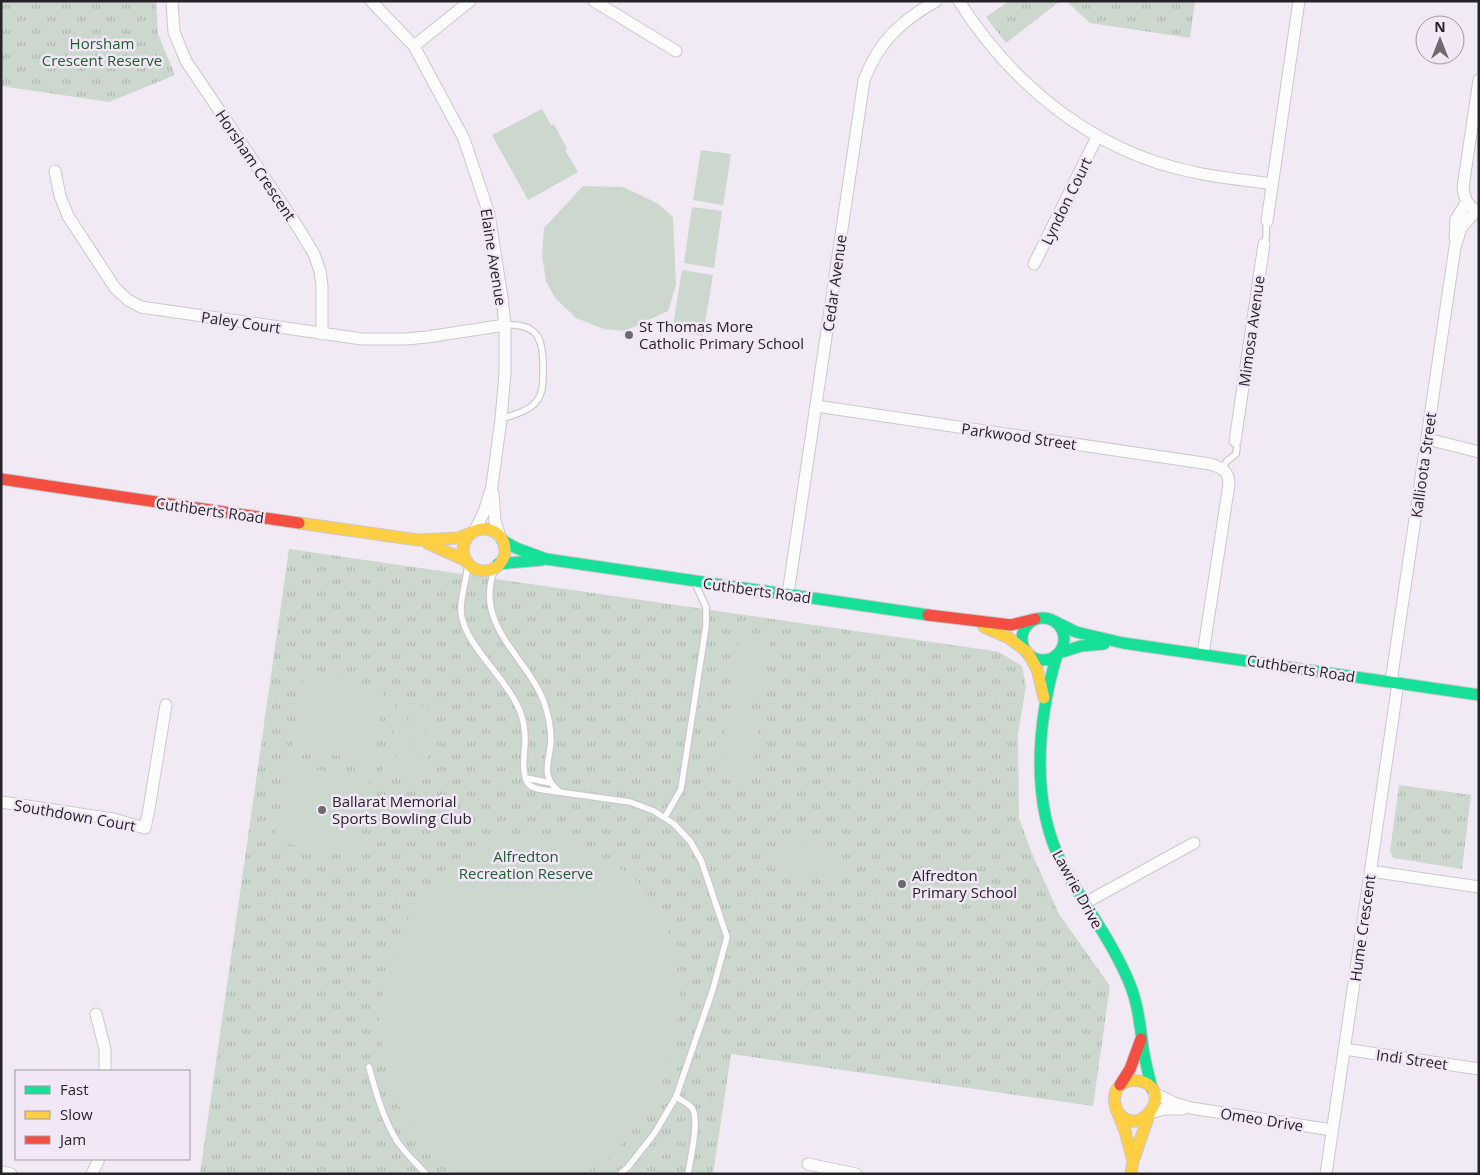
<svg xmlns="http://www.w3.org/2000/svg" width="1480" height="1175" viewBox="0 0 1480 1175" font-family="'Open Sans',sans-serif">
	<defs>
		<pattern id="park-tufts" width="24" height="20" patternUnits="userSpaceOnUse" patternTransform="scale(1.25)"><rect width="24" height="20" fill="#ccd7ce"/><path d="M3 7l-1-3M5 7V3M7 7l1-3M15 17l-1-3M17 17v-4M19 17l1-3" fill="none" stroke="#afb8b1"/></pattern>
	</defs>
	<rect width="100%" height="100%" fill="#f1eaf4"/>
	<g fill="url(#park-tufts)">
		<path d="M1,1H156L158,34L175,75L109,102L1,86Z"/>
		<path d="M1009,1H1060L1006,43L986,17Z"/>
		<path d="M1066,1H1195L1190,38L1090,23Z"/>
		<path d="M289,549L987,650L999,652L1022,666L1026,686L1018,734L1019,818L1031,851L1059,914L1110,986L1093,1106L731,1054L713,1174H200Z"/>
		<path d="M1399,785L1471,795L1462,869L1393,858L1390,851Z"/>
	</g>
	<g fill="#ccd7ce">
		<path d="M542,109L551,125L554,124L567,149L565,150L578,172L528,200L492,135Z"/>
		<path d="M701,150L731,154L723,205L693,200Z"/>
		<path d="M583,186L623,187L657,203L673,217L676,285L668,311L625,331L604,329L576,318L555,298L546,281L542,255L544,228Z"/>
		<path d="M692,207L722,211L714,268L684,263Z"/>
		<path d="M682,270L713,275L703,336L672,332Z"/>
		<path d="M739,637L770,641L761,703L730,698Z"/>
		<path d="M304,674L385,687L372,761L292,748Z"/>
		<path d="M392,695L397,696L386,774H382Z"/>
		<path d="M398,696L410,697L399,776L394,775L404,697L393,775L388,774Z"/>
		<path d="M411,698H416L405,777L400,776Z"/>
		<path d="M417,699H422L411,778L406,777Z"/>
		<path d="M424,699L429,700L418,779L412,778Z"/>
		<path d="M430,700L436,701L425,780L419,779Z"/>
		<path d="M729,711L759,715L751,776L720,771Z"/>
		<path d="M287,765L370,778L358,855L274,842Z"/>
		<path d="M536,836L573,843L610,861L634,878L657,905L673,944L680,988L677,1038L653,1102L612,1156L583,1174H463L442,1162L419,1138L399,1106L385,1062L378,1026L384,977L403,929L422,894L441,872L490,843Z"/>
		<path d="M778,838L840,847L836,877L774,868Z"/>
	</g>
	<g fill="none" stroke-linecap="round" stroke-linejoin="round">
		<g stroke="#ccc7ce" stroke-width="8">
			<g id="lane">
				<path d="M1264,244C1268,238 1265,229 1267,221"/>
				<path d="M501,419C511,415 525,413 533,405C543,396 543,385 543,373C544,343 541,323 505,325"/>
				<path d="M1222,468L1227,461L1236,454L1237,447L1235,441"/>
				<path d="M468,563C467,579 460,598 461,612C464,646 509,679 521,714C524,722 525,731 525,740C525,753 521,770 527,782C530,788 538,789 544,790L630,802L654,811L674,824L690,841L701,860L727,937L713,989L676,1097L654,1134L628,1167L620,1174"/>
				<path d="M496,566C471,624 526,655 544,702C548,714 551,728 551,740C550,761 539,776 560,792"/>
				<path d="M526,778L551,783"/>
				<path d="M665,817L681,789L706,626V607L695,583"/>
				<path d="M369,1067C376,1093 383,1118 397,1141C405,1153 416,1163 426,1174"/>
				<path d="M676,1097C681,1100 688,1103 692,1108C700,1119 690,1160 688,1174"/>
			</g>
		</g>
		<g stroke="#ccc7ce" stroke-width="13">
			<g id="street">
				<path d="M172,1L174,32L186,61L299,229L314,254L320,271L322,285V334"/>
				<path d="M371,1L414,46L464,139L489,214L502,298L505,325V373L501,419L492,486L484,512L474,532"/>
				<path d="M594,1L676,51"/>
				<path d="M959,1C1012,85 1094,152 1193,172C1219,178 1246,180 1272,184"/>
				<path d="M414,46L470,1"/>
				<path d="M1479,80L1463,187C1464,199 1468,207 1479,212"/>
				<path d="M55,171L60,196L68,216L115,288L128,300L141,307L362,339H406L427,337L505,325"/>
				<path d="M1267,221L1299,1"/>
				<path d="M1455,238L1456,219L1467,202"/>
				<path d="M1034,264L1097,137"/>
				<path d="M816,406L1210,464C1221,467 1229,471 1229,484L1203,654"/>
				<path d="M1427,439L1479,452"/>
				<path d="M1235,441L1264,244"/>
				<path d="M493,493L495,521L500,537"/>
				<path d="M788,594L864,80C879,41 901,21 936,1"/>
				<path d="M1391,682L1455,247L1461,228L1476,211"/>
				<path d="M1,802L113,819L145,828L149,809L166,705"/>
				<path d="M1370,871L1479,887"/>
				<path d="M1085,903L1194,843"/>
				<path d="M96,1014L105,1049V1071"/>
				<path d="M1344,1049L1479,1069"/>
				<path d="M1154,1093L1174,1103L1191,1108L1332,1130"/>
				<path d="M1151,1113L1164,1109H1182"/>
				<path d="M808,1164L856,1174"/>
				<path d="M1,1172L11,1174"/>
				<path d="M92,1174L99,1159"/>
				<path d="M1326,1174L1398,683"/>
			</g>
		</g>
		<g stroke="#ccc7ce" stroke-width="13">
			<g id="fast">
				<path d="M502,540L516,548L546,559L928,615"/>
				<path d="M498,564L542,560"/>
				<circle cx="1043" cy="639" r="21"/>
				<path d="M1056,622L1076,632L1123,643L1479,695"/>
				<path d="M1059,653L1081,646L1104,644"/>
				<path d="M1057,655C1037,722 1030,803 1063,866C1084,905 1112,941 1129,982C1138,1003 1140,1025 1143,1048C1145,1062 1149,1075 1152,1089"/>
			</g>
		</g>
		<g stroke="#ccc7ce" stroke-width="13">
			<g id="slow">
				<path d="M299,523L418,540L458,538L471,533"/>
				<circle cx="484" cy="550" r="21"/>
				<path d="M427,543L467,561"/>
				<path d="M984,627L1009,638L1026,651"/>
				<path d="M1028,653L1037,669L1044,698"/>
				<path d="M1116,1109C1118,1112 1121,1116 1124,1118C1135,1126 1148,1117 1153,1107C1169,1074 1101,1068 1117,1111L1125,1131L1133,1161"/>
				<path d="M1131,1174L1133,1161L1149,1115"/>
			</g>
		</g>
		<g stroke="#ccc7ce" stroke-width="13">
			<g id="jam">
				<path d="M1,479L299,523"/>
				<path d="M928,615L1011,625L1035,619"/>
				<path d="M1120,1085L1130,1069L1141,1039"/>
			</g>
		</g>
		<use href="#lane" stroke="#fdfcfd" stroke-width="5.5"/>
		<use href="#street" stroke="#fdfcfd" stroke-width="11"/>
		<use href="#fast" stroke="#16e098" stroke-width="11"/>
		<use href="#slow" stroke="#ffcf43" stroke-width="11"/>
		<use href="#jam" stroke="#f24e42" stroke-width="11"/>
	</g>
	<g fill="#6d696f" stroke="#f2e7f7" stroke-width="2">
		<circle cx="629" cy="335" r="5"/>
		<circle cx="322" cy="810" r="5"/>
		<circle cx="902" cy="884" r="5"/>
	</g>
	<g text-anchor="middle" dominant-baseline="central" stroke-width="5" stroke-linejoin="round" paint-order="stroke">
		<g font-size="15" fill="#1f5f2e" stroke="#f2e7f7">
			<text x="102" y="43">Horsham<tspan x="102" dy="17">Crescent Reserve</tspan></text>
			<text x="526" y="856">Alfredton<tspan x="526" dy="17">Recreation Reserve</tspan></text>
		</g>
		<g font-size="15" fill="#262328" stroke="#f2e7f7">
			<text transform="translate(256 165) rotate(56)">Horsham Crescent</text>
			<text transform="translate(1066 201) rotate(-64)">Lyndon Court</text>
			<text transform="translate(494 257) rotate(81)">Elaine Avenue</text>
			<text transform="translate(834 283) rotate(-82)">Cedar Avenue</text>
			<text transform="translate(241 322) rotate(8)">Paley Court</text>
			<text transform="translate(1251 331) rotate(-82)">Mimosa Avenue</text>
			<text transform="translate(1019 436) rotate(8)">Parkwood Street</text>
			<text transform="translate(1423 465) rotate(-82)">Kallioota Street</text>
			<text transform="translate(210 510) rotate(8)">Cuthberts Road</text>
			<text transform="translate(757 590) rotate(8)">Cuthberts Road</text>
			<text transform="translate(1301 668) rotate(9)">Cuthberts Road</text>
			<text transform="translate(75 815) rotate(10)">Southdown Court</text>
			<text transform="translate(1078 889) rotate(61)">Lawrie Drive</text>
			<text transform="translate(1362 928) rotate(-82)">Hume Crescent</text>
			<text transform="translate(1412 1059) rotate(8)">Indi Street</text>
			<text transform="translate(1262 1119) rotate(9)">Omeo Drive</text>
		</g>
		<g font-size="15" fill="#262328" stroke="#f2e7f7" text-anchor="start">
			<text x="639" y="326">St Thomas More<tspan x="639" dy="17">Catholic Primary School</tspan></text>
			<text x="332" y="801">Ballarat Memorial<tspan x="332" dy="17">Sports Bowling Club</tspan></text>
			<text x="912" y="875">Alfredton<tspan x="912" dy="17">Primary School</tspan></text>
		</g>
	</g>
	<rect width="1480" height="1175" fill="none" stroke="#262328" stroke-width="5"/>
	<rect x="15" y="1070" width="175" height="90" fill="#f2e7f7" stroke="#a099a4"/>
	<rect x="25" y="1086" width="25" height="8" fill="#16e098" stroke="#a099a4"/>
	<text x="60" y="1095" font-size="15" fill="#262328">Fast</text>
	<rect x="25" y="1111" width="25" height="8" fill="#ffcf43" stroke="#a099a4"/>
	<text x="60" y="1120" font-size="15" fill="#262328">Slow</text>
	<rect x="25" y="1136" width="25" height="8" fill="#f24e42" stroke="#a099a4"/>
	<text x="60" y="1145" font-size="15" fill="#262328">Jam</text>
	<g transform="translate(1440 40)"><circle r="24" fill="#f2e7f7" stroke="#a099a4"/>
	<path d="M0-4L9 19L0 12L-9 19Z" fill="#6d696f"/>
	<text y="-8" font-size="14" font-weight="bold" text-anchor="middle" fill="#262328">N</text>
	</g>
</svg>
